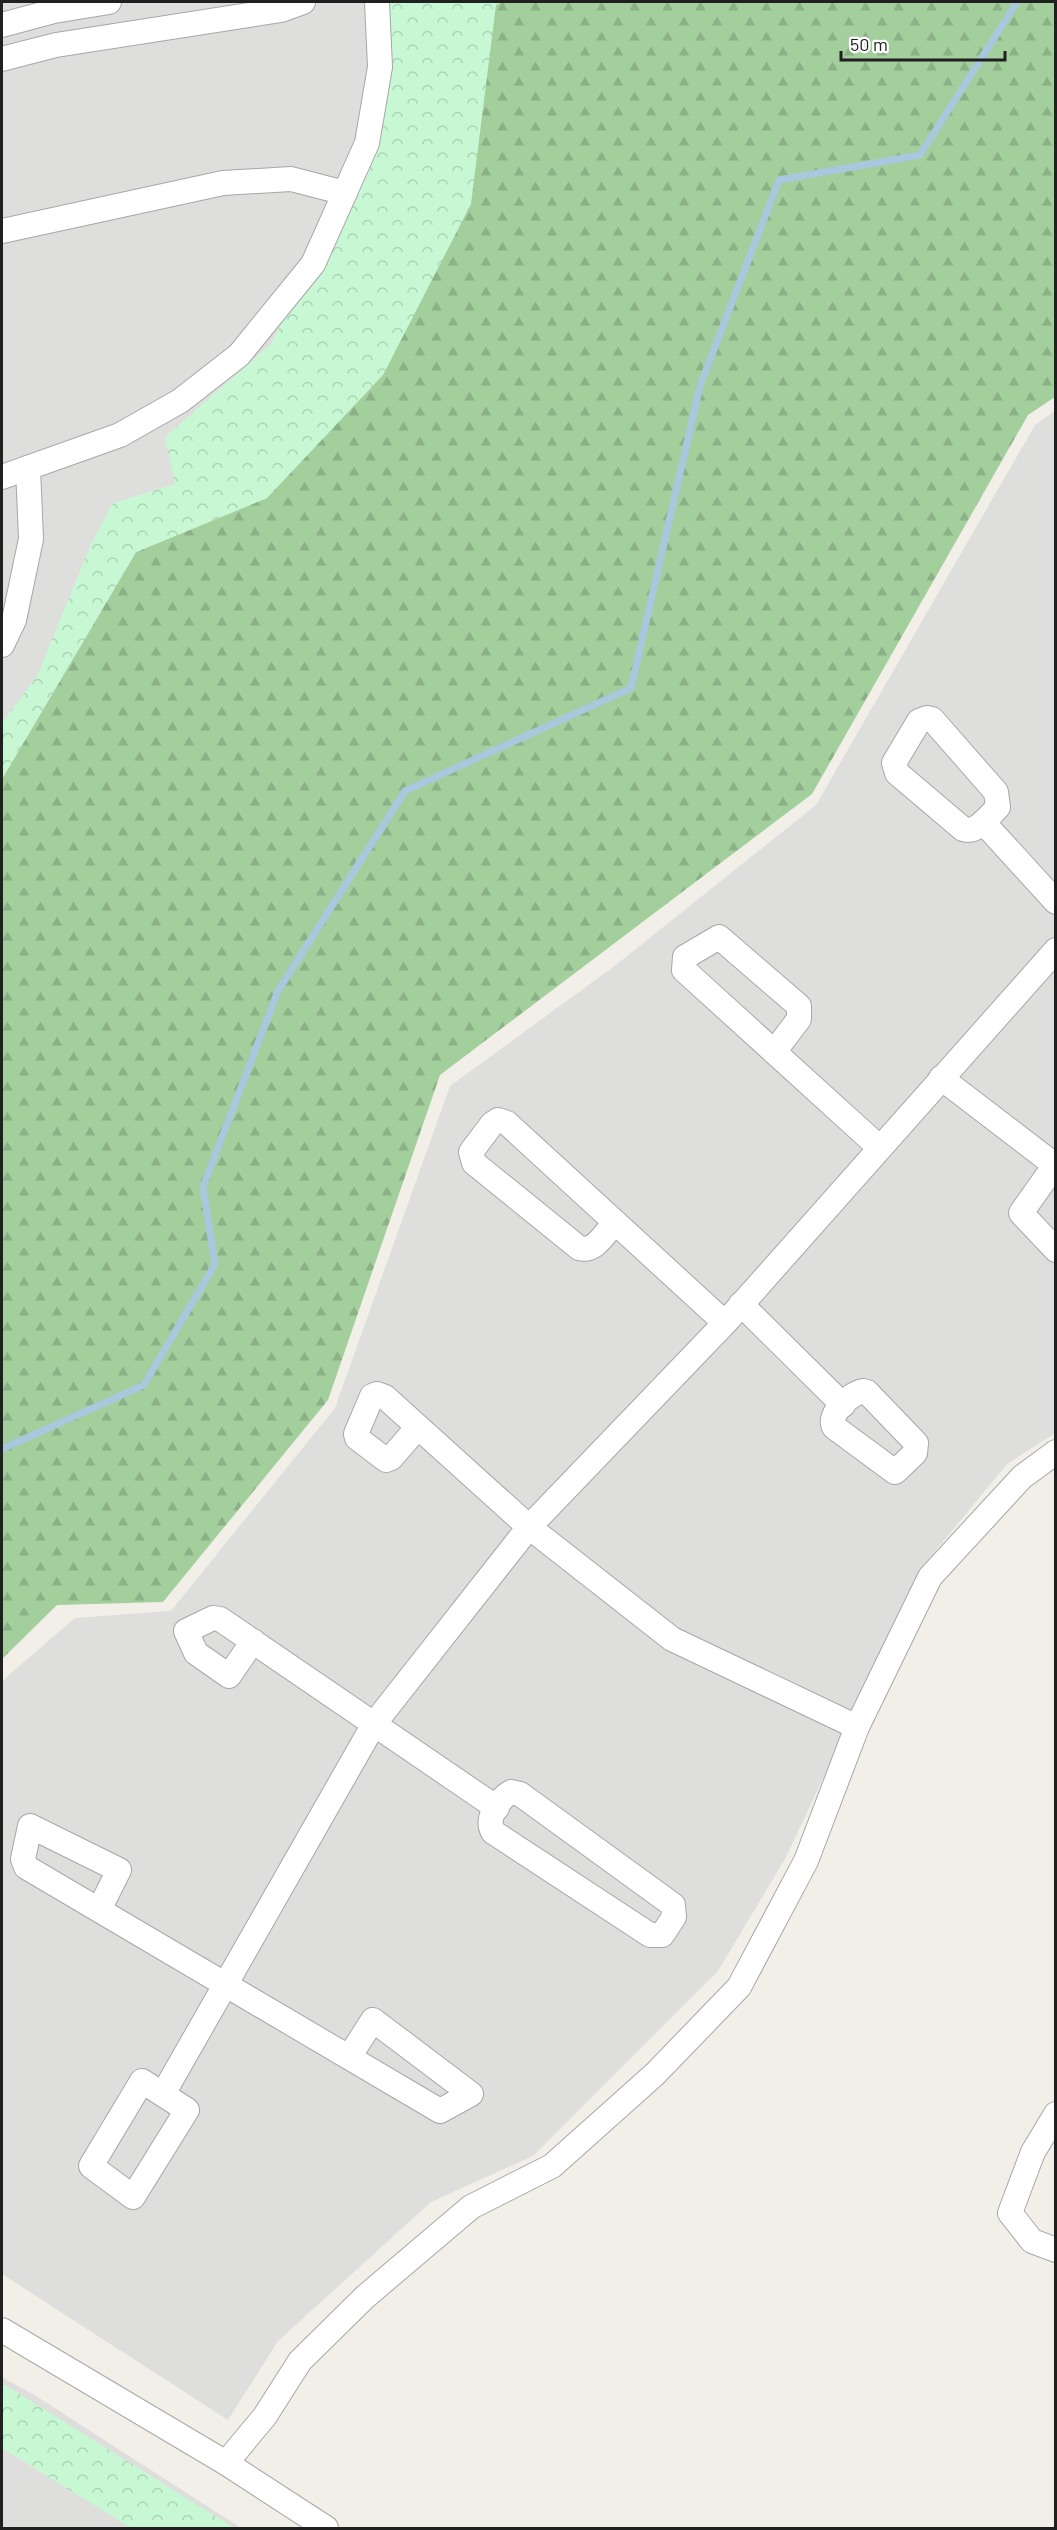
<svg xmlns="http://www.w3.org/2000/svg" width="1057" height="2530" viewBox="0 0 1057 2530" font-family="Barlow,sans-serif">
	<defs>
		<pattern id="forest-firs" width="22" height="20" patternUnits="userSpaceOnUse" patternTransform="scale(1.5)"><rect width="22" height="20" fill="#a3cf9d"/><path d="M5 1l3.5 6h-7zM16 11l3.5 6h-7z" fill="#8cb187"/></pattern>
		<pattern id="park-crowns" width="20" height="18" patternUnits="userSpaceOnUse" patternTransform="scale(1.5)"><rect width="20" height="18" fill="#c7f8d3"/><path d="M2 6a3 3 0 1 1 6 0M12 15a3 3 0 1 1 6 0" fill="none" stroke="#abd4b5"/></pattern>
	</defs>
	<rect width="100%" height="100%" fill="#f1efe7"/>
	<g fill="#dededd">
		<path d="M2,2H501L136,552L2,779Z"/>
		<path d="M1055,411V1433L1007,1464L923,1566L786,1857L718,1971L533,2156L431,2202L278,2341L228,2420L2,2274V1681L75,1618L171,1611L335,1408L450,1086L616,965L816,805L1035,425Z"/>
		<path d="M2,2377L36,2396L241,2528H2Z"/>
	</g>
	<path fill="url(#forest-firs)" d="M501,2H1055V397L1028,415L812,794L440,1075L328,1400L163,1602L57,1605L2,1659V779L136,552L267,498L496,5Z"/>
	<g fill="url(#park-crowns)">
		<path d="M369,2H501L496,5L471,204L383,375L267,498L136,552L2,779V723L37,676L92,542L113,503L175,484L165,437L271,344L360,166L388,95Z"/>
		<path d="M2,2383L234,2528H131L2,2448Z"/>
	</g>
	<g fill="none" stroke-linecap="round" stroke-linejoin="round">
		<path stroke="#a9c8dd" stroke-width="7" d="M2,1449L144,1385L215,1264L203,1187L278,991L405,791L631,688L700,386L779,180L920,155L1017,2"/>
		<g stroke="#a7a7a7" stroke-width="26">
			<g id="street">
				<path d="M2,25L54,11L109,2"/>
				<path d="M2,59L56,45L281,10L303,2"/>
				<path d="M2,231L223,183L291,179L345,193"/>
				<path d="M2,477L120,435L180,401L239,355L313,264L367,143L380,67L377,2"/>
				<path d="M2,645L14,620L31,539L28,468"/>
				<path d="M927,718L932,719L996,792L998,807C989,816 977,834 963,829L897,773L894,763L919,721Z"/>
				<path d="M983,822L1056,902"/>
				<path d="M774,1052L799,1019V1006L719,937L685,957L684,970L880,1148"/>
				<path d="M941,1078L1056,1166"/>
				<path d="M1055,1165L1021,1213L1056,1250"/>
				<path d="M615,1222C605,1233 595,1253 579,1248L474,1163L471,1152L492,1124L498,1120L507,1123L725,1323"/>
				<path d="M741,1304L843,1405"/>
				<path d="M863,1391L867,1392L916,1443L915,1453L895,1472L834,1427C827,1414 851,1393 863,1391Z"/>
				<path d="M418,1427L391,1458L386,1460L357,1438L356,1434L372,1396L377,1394L385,1397L529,1527L672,1639L857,1727"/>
				<path d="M253,1641L229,1676L196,1653L186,1631L213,1618L220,1619L497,1808"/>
				<path d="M511,1792L520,1794L673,1905L674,1917L662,1935H650L493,1832C485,1818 499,1799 511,1792Z"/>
				<path d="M99,1910L119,1870L30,1826L23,1859L26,1867L440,2111L471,2094L373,2020L349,2057"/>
				<path d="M142,2081L187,2110L133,2197L91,2166Z"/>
				<path d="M163,2094L374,1724L529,1527L725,1323L1056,950"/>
				<path d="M1056,2114L1033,2152L1010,2213L1032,2241L1056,2250"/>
				<path d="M2,2330L226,2463L326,2528"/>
				<path d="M226,2463L265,2416L300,2361L365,2297L471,2207L552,2166L655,2074L739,1987L806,1861L857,1727L930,1577L1022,1477L1056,1452"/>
			</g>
		</g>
		<use href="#street" stroke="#fff" stroke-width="24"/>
	</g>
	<rect width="1057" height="2530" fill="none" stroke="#202020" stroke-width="6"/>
	<path d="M841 51v9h164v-9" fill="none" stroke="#202020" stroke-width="3"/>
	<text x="850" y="51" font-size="18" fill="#202020" stroke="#ffffff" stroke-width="4.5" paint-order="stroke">50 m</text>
</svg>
